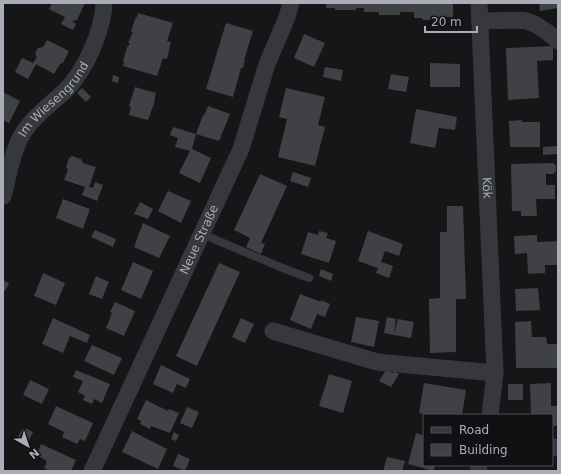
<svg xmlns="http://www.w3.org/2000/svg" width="561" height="474" viewBox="0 0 561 474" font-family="'DejaVu Sans',sans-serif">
	<rect width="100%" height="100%" fill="#161618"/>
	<g fill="#404145">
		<path d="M52,3H85L77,20L72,21L76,24L73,30L61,24L65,17L49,9Z"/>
		<path d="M326,3H453V17H444V20H423L422,18H414V12H400V15H379V12H364V8H356V10H335V8H326Z"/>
		<path d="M539,3H558V8L540,11Z"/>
		<path d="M138,13L173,23L167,41L171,42L167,59L163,58L157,76L123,66L124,62L123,61L127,47H128L130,43H128L133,32L131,31L136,17H137Z"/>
		<path d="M226,23L253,31L244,60H245L243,68H241L233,97L206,89Z"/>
		<path d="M304,34L325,43L314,67L294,58Z"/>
		<path d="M47,40L69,51L63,63L60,64L54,74L36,64L28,79L15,72L22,58L33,63L37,57L35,53L38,48L43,47Z"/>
		<path d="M553,46V60L537,61L539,98L508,100L506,48Z"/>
		<path d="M430,63L460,64V87H430Z"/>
		<path d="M325,67L343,70L341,81L323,77Z"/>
		<path d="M391,74L409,77L406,92L388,89Z"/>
		<path d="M113,75L119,77L118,83L112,81Z"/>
		<path d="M135,87L156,93L154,101H155L148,120L129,115L131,107L129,106Z"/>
		<path d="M82,88L91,97L86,102L77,93Z"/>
		<path d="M286,88L325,97L318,125L325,127L315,166L278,157L287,119L279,117Z"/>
		<path d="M3,92L20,101L9,123L3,120Z"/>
		<path d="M208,106L230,114L219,141L196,134L192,149L211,158L200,183L179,173L190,151L175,147L178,138L170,135L173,127L196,134L203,115L204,116Z"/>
		<path d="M416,109L457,117L455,130L439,128L435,148L410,143Z"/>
		<path d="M522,120V122H540V147H510L509,121Z"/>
		<path d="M557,146V154L543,155V147Z"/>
		<path d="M72,156L81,159L83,163L96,167L89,187L93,188L95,182L103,185L97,201L82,195L85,187L64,180L68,170L66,167L69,158Z"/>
		<path d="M553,163L556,166V171L553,174H546V185H555V199H536L537,216H521V211H512L511,164Z"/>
		<path d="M293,172L311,178L308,187L290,181Z"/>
		<path d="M260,174L287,186L261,243L265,244L261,254L246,247L250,238L234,230Z"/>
		<path d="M168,191L191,201L181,223L158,211Z"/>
		<path d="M63,199L90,209L83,229L56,218Z"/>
		<path d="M140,202L153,209L148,219L134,214Z"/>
		<path d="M447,206H463L466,299H456V352L430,353L429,299L440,298V232H447Z"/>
		<path d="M143,223L170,236L159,258L134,247Z"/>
		<path d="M95,230L116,239L113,247L91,237Z"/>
		<path d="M319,231L328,233L326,238L336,241L329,263L301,254L308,232L318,235Z"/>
		<path d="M368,231L403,244L399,256L385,251L381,262L393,266L389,278L376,273L378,268L358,261Z"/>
		<path d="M537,235V242L558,241V265H545V273L528,274L527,253L515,254L514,236Z"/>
		<path d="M133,262L153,271L141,299L121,290Z"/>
		<path d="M219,263L240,272L197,366L176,356Z"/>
		<path d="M321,269L333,274L331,281L319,276Z"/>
		<path d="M43,273L65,283L56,305L34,296Z"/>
		<path d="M96,276L109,282L102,299L89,294Z"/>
		<path d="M3,280L9,283L5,291L3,290Z"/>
		<path d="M538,288L540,310L516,311L515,289Z"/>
		<path d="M300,294L321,302V300L330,304L325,317L317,314L311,329L290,320Z"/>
		<path d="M115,302L135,311L124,336L106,328L112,313L110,312Z"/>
		<path d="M356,317L379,321L374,347L351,342Z"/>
		<path d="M387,317L396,319L394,335L384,333Z"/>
		<path d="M53,318L90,335L87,343L70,336L63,353L42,344Z"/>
		<path d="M241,318L254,324L245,343L232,337Z"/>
		<path d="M398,319L414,322L411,338L394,335Z"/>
		<path d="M531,321L532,337H546L547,344H558V368H516L515,322Z"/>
		<path d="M92,345L122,358L114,375L84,361Z"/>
		<path d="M161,365L190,379L186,388L177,384L173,393L153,384Z"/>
		<path d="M76,370L110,384L102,403L94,399L92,404L83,400L85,396L78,392L83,381L73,377Z"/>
		<path d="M386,370L393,373L394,371L399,374L391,387L379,381Z"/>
		<path d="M329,374L352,381L343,413L319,406Z"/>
		<path d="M30,380L49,389L42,404L23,395Z"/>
		<path d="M424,383L466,390L462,415H430L419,413Z"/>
		<path d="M551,383V406H558V426H552V415H531L530,384Z"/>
		<rect x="508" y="384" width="15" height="16"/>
		<path d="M146,400L168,411L169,409L179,413L170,433L151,426L150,429L140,424L141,421L137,419Z"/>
		<path d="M56,406L93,423L85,441L80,439L77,444L62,437L64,432L48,424Z"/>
		<path d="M187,407L199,412L192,428L180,423Z"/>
		<path d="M23,427L33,432L27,444L17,439Z"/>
		<path d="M132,431L167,449L158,469L122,452Z"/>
		<path d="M174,432L179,435L176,441L171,439Z"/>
		<path d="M416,433L424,436V465H435L434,471L408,464Z"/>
		<path d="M41,444L76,460L71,471H50L44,468L47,461L32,452L34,448L39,450Z"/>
		<path d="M178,454L190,459L185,471L173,466Z"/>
		<path d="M387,457L405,461L402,471H383Z"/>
	</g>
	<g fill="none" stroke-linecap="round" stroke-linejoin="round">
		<path stroke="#37383d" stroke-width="8" d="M202,234L280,267L309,278"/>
		<g stroke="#37383d" stroke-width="17">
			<path id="s1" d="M479,3L495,373L490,415"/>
			<path d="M480,21C491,21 517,19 527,21C539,25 549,33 558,41"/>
			<path id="s2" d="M3,196C9,174 12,149 25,130C36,114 52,103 65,91C85,71 103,31 104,3"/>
			<path d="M273,331L377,362L495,373"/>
			<path d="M552,447L558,448"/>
			<path id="s3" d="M92,471L241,149L267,64L287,17L291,3"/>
			<path d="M478,471L479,465"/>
		</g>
	</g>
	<g text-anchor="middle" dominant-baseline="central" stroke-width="3" stroke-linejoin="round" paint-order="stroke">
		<g font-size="12" fill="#a8adb8" stroke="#111113">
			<text stroke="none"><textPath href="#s2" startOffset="112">Im Wiesengrund</textPath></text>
			<text stroke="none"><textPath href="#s1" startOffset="185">Kök</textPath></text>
			<text stroke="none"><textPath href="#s3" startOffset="255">Neue Straße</textPath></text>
		</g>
	</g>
	<rect width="561" height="474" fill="none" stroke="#a8adb8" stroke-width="8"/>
	<rect x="423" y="414" width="130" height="52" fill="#111113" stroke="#4d4f55"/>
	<rect x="431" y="427" width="20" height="6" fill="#37383d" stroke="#4d4f55"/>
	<text x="459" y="434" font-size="12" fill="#a8adb8">Road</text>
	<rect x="431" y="444" width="20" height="12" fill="#404145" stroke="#4d4f55"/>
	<text x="459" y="454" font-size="12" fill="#a8adb8">Building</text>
	<g transform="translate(28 446) rotate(141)" stroke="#111113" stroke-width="3" paint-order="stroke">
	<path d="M0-3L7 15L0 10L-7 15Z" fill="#a8adb8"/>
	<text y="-6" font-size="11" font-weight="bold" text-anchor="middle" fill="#a8adb8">N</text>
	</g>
	<path d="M425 26v6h52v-6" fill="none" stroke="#a8adb8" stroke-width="2"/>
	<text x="431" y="26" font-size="12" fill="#a8adb8" stroke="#111113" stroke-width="3" paint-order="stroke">20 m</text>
</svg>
